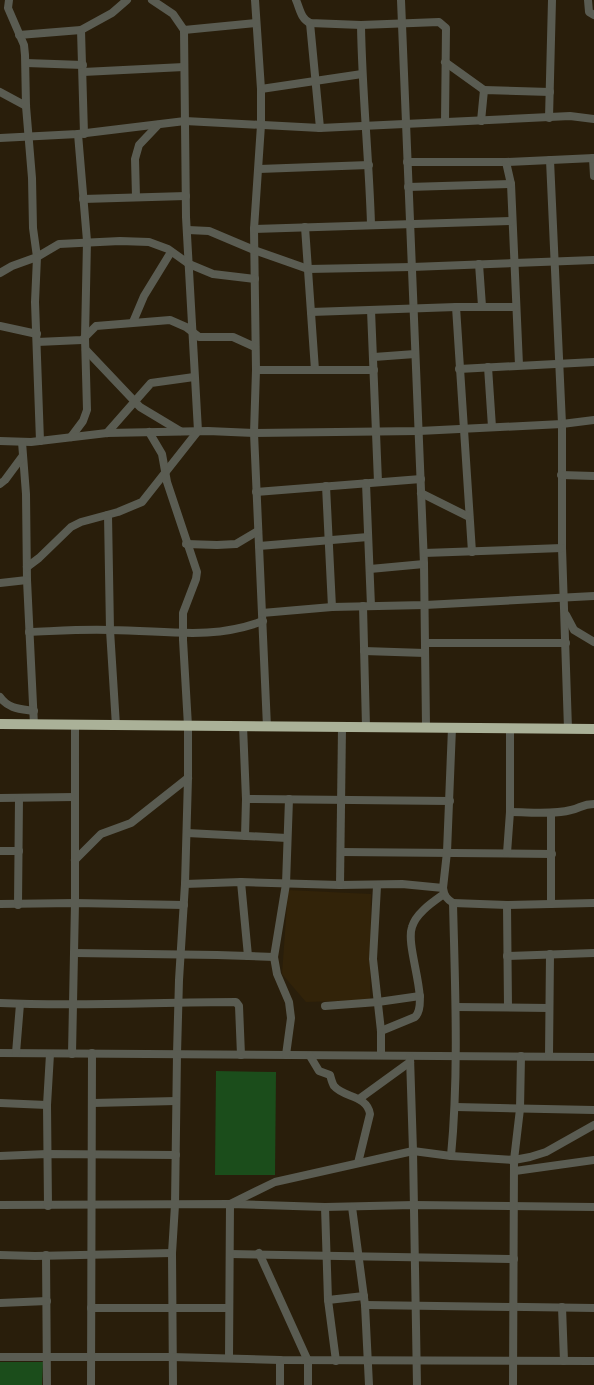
<svg xmlns="http://www.w3.org/2000/svg" width="594" height="1385" viewBox="0 0 594 1385" font-family="'PT Sans Narrow',sans-serif">
	<rect width="100%" height="100%" fill="#291e0b"/>
	<path fill="#322309" d="M288,890L371,894L370,1000L306,1002L282,974Z"/>
	<g fill="#1b4d1b">
		<path d="M216,1071L276,1072L275,1175H215Z"/>
		<path d="M0,1362H43L42,1385H0Z"/>
	</g>
	<g fill="none" stroke-linecap="round" stroke-linejoin="round">
		<g stroke="#5a5c52" stroke-width="8">
			<path d="M255,0L261,89V125L254,229L256,370L254,433L267,727"/>
			<path d="M296,0C300,9 301,19 310,23L361,25L439,22L446,28L445,122"/>
			<path d="M401,0L424,564L426,727"/>
			<path d="M588,0L589,12L594,15"/>
			<path d="M310,23L320,128"/>
			<path d="M361,25C362,92 369,158 371,224"/>
			<path d="M81,30L84,134"/>
			<path d="M184,30L256,23"/>
			<path d="M19,35L81,30L112,13L127,0"/>
			<path d="M445,62L484,90"/>
			<path d="M26,63L83,65"/>
			<path d="M83,72L184,67"/>
			<path d="M261,89L362,74"/>
			<path d="M0,92L26,106"/>
			<path d="M549,118L552,0"/>
			<path d="M481,121L484,90L550,92"/>
			<path d="M0,138L78,134L185,121L320,128L570,116L594,119"/>
			<path d="M593,158L594,176"/>
			<path d="M550,160L562,424V548L568,729"/>
			<path d="M407,162H506L594,158"/>
			<path d="M506,162L511,184L519,365"/>
			<path d="M259,169L369,165"/>
			<path d="M408,187L511,184"/>
			<path d="M136,197L135,159L139,145L158,125"/>
			<path d="M83,199L186,196"/>
			<path d="M305,227L315,370"/>
			<path d="M254,229L512,221"/>
			<path d="M188,230L209,231L254,250L308,269L412,267L594,260"/>
			<path d="M479,264L482,306"/>
			<path d="M0,273L12,266L37,257L33,228L32,178L26,106L25,55L24,45L8,8L9,0"/>
			<path d="M456,307L472,552"/>
			<path d="M371,310L378,482"/>
			<path d="M311,312L456,307H515"/>
			<path d="M133,322L144,296L171,252"/>
			<path d="M0,326L37,334"/>
			<path d="M37,342L82,340L96,326L170,320L186,327L199,337H233L255,347"/>
			<path d="M86,350L140,407L180,431"/>
			<path d="M374,357L415,354"/>
			<path d="M488,367L492,427"/>
			<path d="M459,369L594,362"/>
			<path d="M256,370H374"/>
			<path d="M149,432L162,454L167,482L197,572L196,579L183,613V640L188,726V778L185,884L179,980L177,1054L175,1205L172,1253L173,1385"/>
			<path d="M107,433L151,383L194,377"/>
			<path d="M71,437L83,421L87,410L85,338L87,241L78,134"/>
			<path d="M0,441L31,442L107,433L208,431L254,433L419,431L562,424L594,420"/>
			<path d="M40,441L35,302L37,257L59,244L120,241L149,242L168,249L189,264L213,274L255,279"/>
			<path d="M22,442L26,494L27,580L34,725"/>
			<path d="M561,475L594,476"/>
			<path d="M366,483L371,606"/>
			<path d="M0,484L5,480L22,457"/>
			<path d="M326,486L332,607"/>
			<path d="M256,492L421,479"/>
			<path d="M421,493L469,517"/>
			<path d="M108,515L110,630L116,726"/>
			<path d="M186,544L217,545L236,544L258,531"/>
			<path d="M259,546L368,537"/>
			<path d="M424,553L562,548"/>
			<path d="M27,567L39,558L71,527L81,522L118,512L142,502L198,431L186,217L184,30L173,14L152,0"/>
			<path d="M370,569L424,564"/>
			<path d="M0,583L27,580"/>
			<path d="M363,606L366,727"/>
			<path d="M262,613L332,607L425,605L594,596"/>
			<path d="M566,615L574,630L594,642"/>
			<path d="M29,632C56,631 83,629 110,630C165,630 210,641 263,621"/>
			<path d="M425,643H566"/>
			<path d="M364,651L425,653"/>
			<path d="M0,697C8,709 21,709 34,711"/>
			<path d="M243,726L246,799L245,836"/>
			<path d="M0,798L75,797"/>
			<path d="M246,799L450,801"/>
			<path d="M510,812C530,812 551,815 571,810C581,808 582,804 594,804"/>
			<path d="M551,813V904"/>
			<path d="M187,833L287,838"/>
			<path d="M0,851H19"/>
			<path d="M341,852L552,854"/>
			<path d="M507,853L510,812V729"/>
			<path d="M75,860L101,834L131,823L188,778"/>
			<path d="M241,882L248,956"/>
			<path d="M185,884L241,882L340,885L402,884L443,888"/>
			<path d="M340,885L342,727"/>
			<path d="M377,886L373,959L381,1031V1055"/>
			<path d="M453,903L507,905L594,903"/>
			<path d="M0,904L75,903L184,905"/>
			<path d="M18,905L19,798"/>
			<path d="M507,905L508,1007"/>
			<path d="M74,953L217,955L274,957"/>
			<path d="M507,956L594,953"/>
			<path d="M0,1003C79,1007 157,1002 236,1002L239,1006L241,1055"/>
			<path d="M325,1006L378,1002L420,996"/>
			<path d="M456,1007L549,1008"/>
			<path d="M381,1031L415,1017C430,1002 405,947 412,927C416,913 433,902 444,894"/>
			<path d="M0,1053L594,1057"/>
			<path d="M16,1053L20,1004"/>
			<path d="M72,1054L75,903V726"/>
			<path d="M286,1055L291,1018L289,1002L277,974L274,957L286,884L289,799"/>
			<path d="M310,1056L319,1071L330,1075C331,1078 332,1083 334,1086C344,1098 367,1095 370,1114L358,1163"/>
			<path d="M549,1056L550,954"/>
			<path d="M410,1057L413,1151L417,1385"/>
			<path d="M359,1099L410,1062"/>
			<path d="M0,1103L47,1105"/>
			<path d="M93,1103L176,1101"/>
			<path d="M456,1107L594,1110"/>
			<path d="M0,1156L47,1154L176,1155"/>
			<path d="M451,1156C459,1072 455,987 453,903C447,899 444,896 443,888L447,852L452,728"/>
			<path d="M515,1171L594,1160"/>
			<path d="M0,1205L230,1204L325,1207L414,1205L594,1207"/>
			<path d="M48,1206L47,1105L50,1054"/>
			<path d="M325,1207L328,1300L336,1361"/>
			<path d="M352,1207L365,1305L369,1385"/>
			<path d="M259,1253L308,1361V1385"/>
			<path d="M230,1254L514,1259"/>
			<path d="M0,1255L35,1256L172,1253"/>
			<path d="M46,1255L47,1385"/>
			<path d="M328,1300L364,1296"/>
			<path d="M0,1303L47,1301"/>
			<path d="M365,1305L594,1308"/>
			<path d="M562,1307L564,1361"/>
			<path d="M91,1308H229"/>
			<path d="M0,1357H172L280,1360L594,1361"/>
			<path d="M229,1358L230,1204L275,1182L413,1151L451,1156L514,1160L530,1157L546,1152L594,1125"/>
			<path d="M91,1385L92,1053"/>
			<path d="M280,1385V1360"/>
			<path d="M513,1385L514,1160L520,1109L521,1056"/>
		</g>
		<path stroke="#aab198" stroke-width="10" d="M0,724L594,729"/>
	</g>
</svg>
